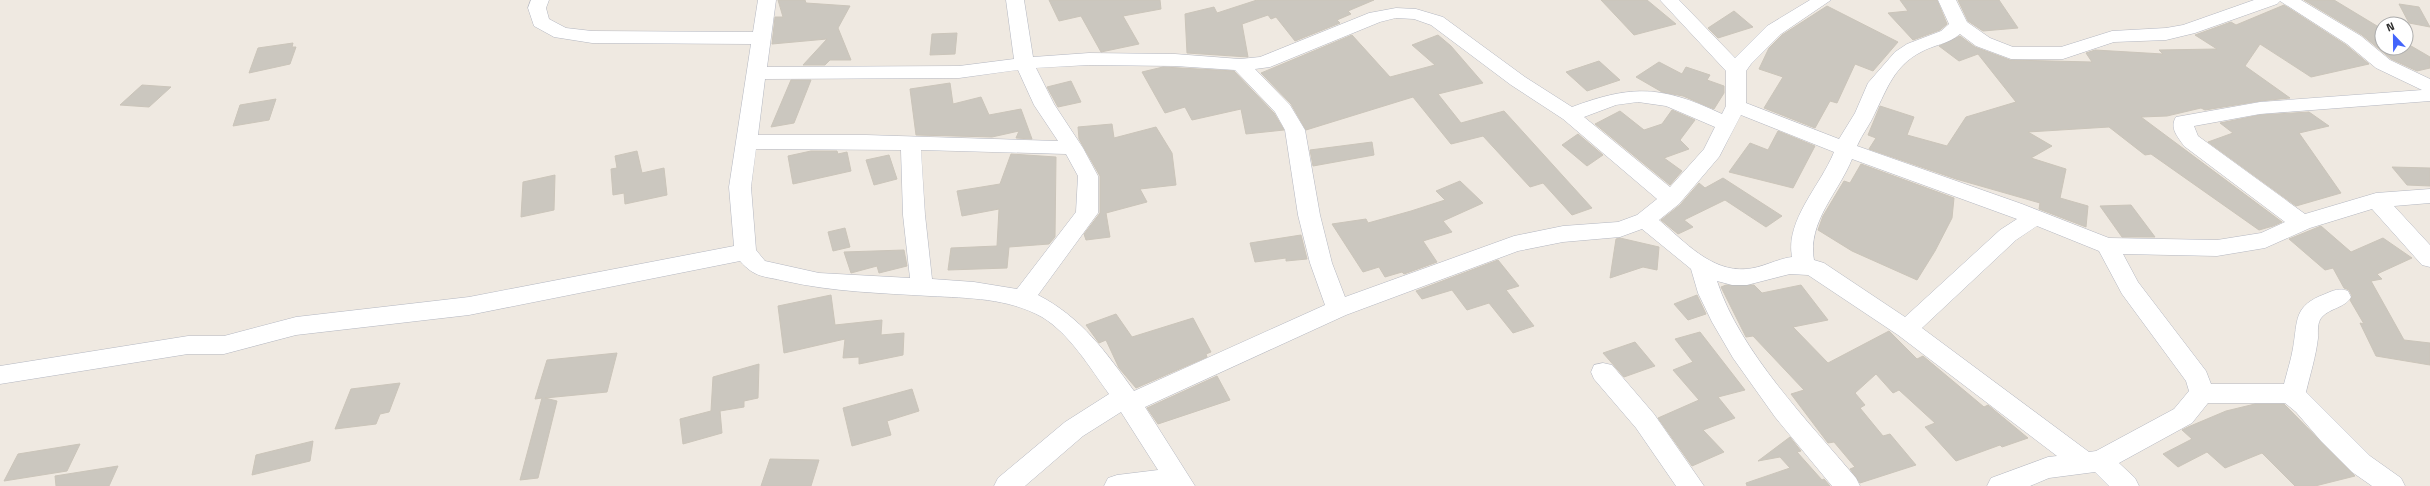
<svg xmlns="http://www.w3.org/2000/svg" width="2430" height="486" viewBox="0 0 2430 486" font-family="'Titillium Web',sans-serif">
	<rect width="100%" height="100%" fill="#efe9e1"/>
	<g fill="#cbc7bf" stroke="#cbc5ba">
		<path d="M778,0H805L806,3L850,6L838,28L851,60H830L825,65H803L827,39L772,44L775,17H783Z"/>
		<path d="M1049,0H1160L1161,9L1123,16L1139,44L1101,52L1081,16L1059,21Z"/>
		<path d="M1257,0H1374L1348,11L1351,14L1337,20L1340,23L1295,41L1276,17L1271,19L1268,15L1242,24L1248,57L1187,53L1185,14L1214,7L1217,13Z"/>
		<path d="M1601,0H1647L1676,24L1634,35Z"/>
		<path d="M1900,0H1937L1947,24L1940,30L1913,40L1888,13L1908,11Z"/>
		<path d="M1958,0H1999L2018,28L1983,31L1968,21Z"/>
		<path d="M2304,0H2334L2382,29V48H2406V43L2430,57V68L2417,71L2391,59L2362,35Z"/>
		<path d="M2399,4L2419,7L2430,27L2409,23Z"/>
		<path d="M2284,5L2346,45L2369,64L2311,77L2260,44L2245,66L2290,98L2260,101L2205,110L2201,108L2167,116L2141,117L2282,222L2273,226L2259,230L2151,154L2145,155L2109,127L2028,132L2052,146L2031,158L2066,169L2060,198L2088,206L2086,227L2039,209L2040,203L1956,179L1869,149L1876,138L1868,135L1880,106L1914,117L1907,135L1947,146L1966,117L2016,102L1978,54L1959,61L1939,46L1960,36L1975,47L2010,60L2092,62L2086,53L2095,50L2163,54L2159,50L2217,49L2195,35L2231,22L2236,25Z"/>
		<path d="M1827,6L1898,42L1873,71L1855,64L1837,103L1830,101L1815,128L1764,108L1783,77L1759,69L1769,48L1782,35Z"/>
		<path d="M1734,11L1753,27L1718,38L1708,28Z"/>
		<path d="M957,33L955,54L930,55L932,34Z"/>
		<path d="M1352,35L1390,77L1435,65L1412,45L1438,35L1451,46L1483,83L1438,94L1461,123L1504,111L1592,208L1572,215L1543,183L1530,187L1483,136L1451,144L1413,97L1306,130L1291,104L1261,73Z"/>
		<path d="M293,43L292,47H296L290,64L249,73L258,48Z"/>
		<path d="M1599,61L1620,80L1587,91L1566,72Z"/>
		<path d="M1659,62L1682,74L1686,67L1710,75L1707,80L1724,86V93L1714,109L1683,96L1662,92L1636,77Z"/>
		<path d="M1163,67L1234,71L1274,113L1284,130L1246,134L1241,109L1192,120L1185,107L1165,113L1142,72Z"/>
		<path d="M791,80H811L794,123L771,127Z"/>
		<path d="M1071,81L1081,102L1058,107L1047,87Z"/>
		<path d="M950,83L953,104L981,97L989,115L1021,109L1032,139L1016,138L1019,131L992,137L916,135L910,89Z"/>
		<path d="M142,85L171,87L149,107L120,105Z"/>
		<path d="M276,99L269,120L233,126L240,105Z"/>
		<path d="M1672,110L1695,120L1680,140L1689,149L1664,158L1682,171L1670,185L1595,124L1620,111L1644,130L1662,124Z"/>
		<path d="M2309,112L2329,126L2299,133L2341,193L2296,206L2208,142L2233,133L2220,123L2260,115Z"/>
		<path d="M1112,124L1114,138L1156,127L1172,153L1176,185L1140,189L1147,202L1106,213L1110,237L1086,240L1084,234L1100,213V176L1079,139L1078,127Z"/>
		<path d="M1778,131L1815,146L1793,188L1729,172L1750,143L1768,150Z"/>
		<path d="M1578,134L1603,155L1587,166L1562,145Z"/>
		<path d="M1372,142L1374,155L1313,166L1310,150Z"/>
		<path d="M637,151L642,173L664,168L667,195L625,204L624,193L613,195L611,169L617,168L615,156Z"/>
		<path d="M811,151H837L838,154L847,152L851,171L793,184L788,156Z"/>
		<path d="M1011,154L1056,157L1055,237L1049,244L1009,247L1007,268L948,270L951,248L997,246L999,209L962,216L957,191L1000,184Z"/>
		<path d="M889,155L897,179L874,185L866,160Z"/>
		<path d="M1861,164L1954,198L1952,218L1935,251L1917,280L1852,251L1818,230L1823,216L1844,181L1850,183Z"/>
		<path d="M2392,167L2430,168V186L2407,185Z"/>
		<path d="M555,175L554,210L521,217L523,182Z"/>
		<path d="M1723,178L1782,216L1766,227L1725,200L1684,220L1693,227L1678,234L1661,220L1680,205L1699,183L1705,188Z"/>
		<path d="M1460,181L1483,203L1443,221L1452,232L1423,241L1437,262L1404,274L1402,272L1385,277L1379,267L1363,272L1332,224L1366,219L1368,223L1411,211L1445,200L1436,191Z"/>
		<path d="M2131,205L2155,237H2122L2100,206Z"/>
		<path d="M2321,226L2351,252L2383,238L2412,258L2377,274L2382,279L2371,281L2404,340L2430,343V365L2376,356L2360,323L2364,324L2350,300L2352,296L2349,290L2344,288L2333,268L2325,270L2289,239Z"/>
		<path d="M845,228L850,247L833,251L828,232Z"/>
		<path d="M1301,235L1307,259L1286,261V258L1255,262L1250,243Z"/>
		<path d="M1620,238L1659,247L1657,270L1643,267L1610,278L1616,239Z"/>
		<path d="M904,250L907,266L879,273L877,266L851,273L844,252Z"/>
		<path d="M1498,260L1519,286L1506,290L1534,326L1513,333L1489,303L1467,310L1452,290L1422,299L1416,291Z"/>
		<path d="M1726,285H1754L1762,293L1801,285L1828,320L1793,327L1828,363L1889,331L1917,359L1923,356L1984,407L1988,405L2028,438L2002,447L2000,445L1956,461L1925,427L1935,423L1899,390L1893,393L1876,374L1855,393L1865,405L1860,408L1883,436L1890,434L1916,465L1860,483L1850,469L1855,467L1834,442L1828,443L1791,394L1804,390L1753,336L1746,337L1721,287Z"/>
		<path d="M831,295L835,325L882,320L881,335L904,333L903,355L859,364V357L843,358L845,339L784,353L778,306Z"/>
		<path d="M1697,295L1706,314L1688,320L1674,304Z"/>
		<path d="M1116,314L1132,337L1193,318L1211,352L1206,354L1207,357L1136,388L1119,368L1106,340L1099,343L1086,325Z"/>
		<path d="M1700,332L1745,390L1718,397L1735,418L1703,430L1724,452L1692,466L1658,418L1699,400L1673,370L1693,362L1675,339Z"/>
		<path d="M1635,342L1655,366L1624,377L1603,353Z"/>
		<path d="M617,353L607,392L545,398L557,401L538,478L520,480L542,398L535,399L547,360Z"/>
		<path d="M759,364L758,398L744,401V407L720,411L722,433L683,444L680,419L711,411L713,377Z"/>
		<path d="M1217,376L1230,400L1158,424L1147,408Z"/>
		<path d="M400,383L389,412L380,414L376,424L335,429L351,389Z"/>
		<path d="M912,389L919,411L887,421L891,435L852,446L843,408Z"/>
		<path d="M2255,404H2284L2355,476L2315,486H2295L2262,453L2225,468L2207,452L2178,467L2163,454L2192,439L2182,430L2188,427L2226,411Z"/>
		<path d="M1790,437L1801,451L1797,452L1822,480L1824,479L1830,486H1747L1746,483L1790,468L1780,457L1758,461Z"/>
		<path d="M313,441L310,461L252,475L256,455Z"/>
		<path d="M80,444L67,471L4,481L18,454Z"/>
		<path d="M770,459L819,460L811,486H761Z"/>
		<path d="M118,466L109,486H56L55,476Z"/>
	</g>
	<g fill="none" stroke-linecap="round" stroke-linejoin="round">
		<g stroke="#b4b7c1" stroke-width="1">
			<g id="street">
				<path d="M531,0H549L546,8L549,19L566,28L592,31L753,32L758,0H776L767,67L959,66L1014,59L1006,0H1024L1033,57L1089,53L1175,54L1240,59L1260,57L1369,13L1396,8L1416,9L1443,17L1525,77L1572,107C1633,84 1663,86 1722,114L1726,106V71L1660,0H1679L1735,58L1767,26L1810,0H1831L1781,34L1751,64L1746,71V103L1839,139L1855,113L1868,83L1895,52L1907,44L1941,31L1949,24L1938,0H1956L1967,22L1990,38L2013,47H2061L2112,31L2166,28L2183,25L2254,0H2301L2361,36L2390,60L2430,79V101L2260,114L2194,126L2198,136L2305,214L2376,193L2430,189V203L2394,206L2430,245V267L2422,265L2372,209L2310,228L2265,248L2217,256L2123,254L2138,282L2206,371L2211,384H2284C2287,372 2291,360 2293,348C2298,320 2293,306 2325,294C2334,290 2339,288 2348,291L2351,297C2345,308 2330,308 2322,317C2317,322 2318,332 2318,338C2316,356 2310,375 2306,392L2370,456L2401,478L2405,486H2372L2352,472L2321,441L2296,412L2285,403H2208L2192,423L2119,463L2135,478L2139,486H2109L2095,472L2049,478L2030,486H1987L1991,478L2048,457L2057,456L1898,335L1808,275L1790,274L1747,285H1732L1717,281C1740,352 1809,422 1856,478L1860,486H1832L1775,417L1733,358L1712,322L1698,293L1691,269L1642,229L1620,237L1563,242L1518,251L1346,315L1145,407L1195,486H1104L1108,478L1117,475L1158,470L1121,412L1083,436L1025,486H994L998,478L1065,422L1109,394C1090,368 1070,334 1042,317C1008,298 968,298 930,296C881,293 833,292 785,281C764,276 755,278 740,261L469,315L296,335L224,354H188L0,384V366L188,336H224L296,317L469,297L734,246L729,187L751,44L592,43L554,37L534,26L528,8ZM2280,1L2347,44L2376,68L2422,90L2260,102L2176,117C2169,128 2178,137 2184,146L2285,222L2261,233L2217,240L2109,238L2022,204L1857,146C1862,134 1870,125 1875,113C1887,89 1894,66 1921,52C1933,45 1949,44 1960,34L1976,46L2011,59H2063L2114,42L2166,40L2195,33L2277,4ZM1396,18L1414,19L1431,25L1511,85L1563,119L1657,199L1637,215L1618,222L1563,226L1514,236L1345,297L1332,263L1320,215L1305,130L1290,105L1255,69L1270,67L1380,22ZM1089,65L1175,66L1235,70L1275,112L1285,130L1298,215L1310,263L1325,305L1134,391C1106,352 1081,317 1038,295L1098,213V176L1083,148L1054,104L1036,68ZM1018,70L1034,105L1058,141L866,135H758L765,79L959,78ZM1638,102L1666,106L1715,127L1704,149L1670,187L1584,117L1616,105ZM1741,115L1834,152C1821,185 1785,220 1792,257C1776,259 1762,268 1746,269C1711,272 1684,241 1659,220L1679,204L1719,157ZM756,149L901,150L903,215L910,278L819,273L765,261L756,250L751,187ZM921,150L1066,154L1078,176L1076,212L1017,289L974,282L932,279L925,215ZM1852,159L2017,219L2000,230L1905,317L1824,263L1814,260C1807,222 1839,192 1852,159ZM2037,226L2099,251L2122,294L2186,381L2189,391L2174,409L2096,451L2089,452L1922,328L2016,240Z"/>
				<path d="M1603,363L1612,365L1654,414L1704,486H1676L1636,428L1594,379L1591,372L1594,365Z"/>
			</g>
		</g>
		<use href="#street" fill="#fff" fill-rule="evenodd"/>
	</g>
	<g transform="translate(2394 36) rotate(338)"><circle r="19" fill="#ffffff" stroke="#ababab"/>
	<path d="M0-3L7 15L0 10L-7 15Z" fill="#4264fb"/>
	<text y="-6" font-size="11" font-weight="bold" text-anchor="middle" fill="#2e2e2e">N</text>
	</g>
</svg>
